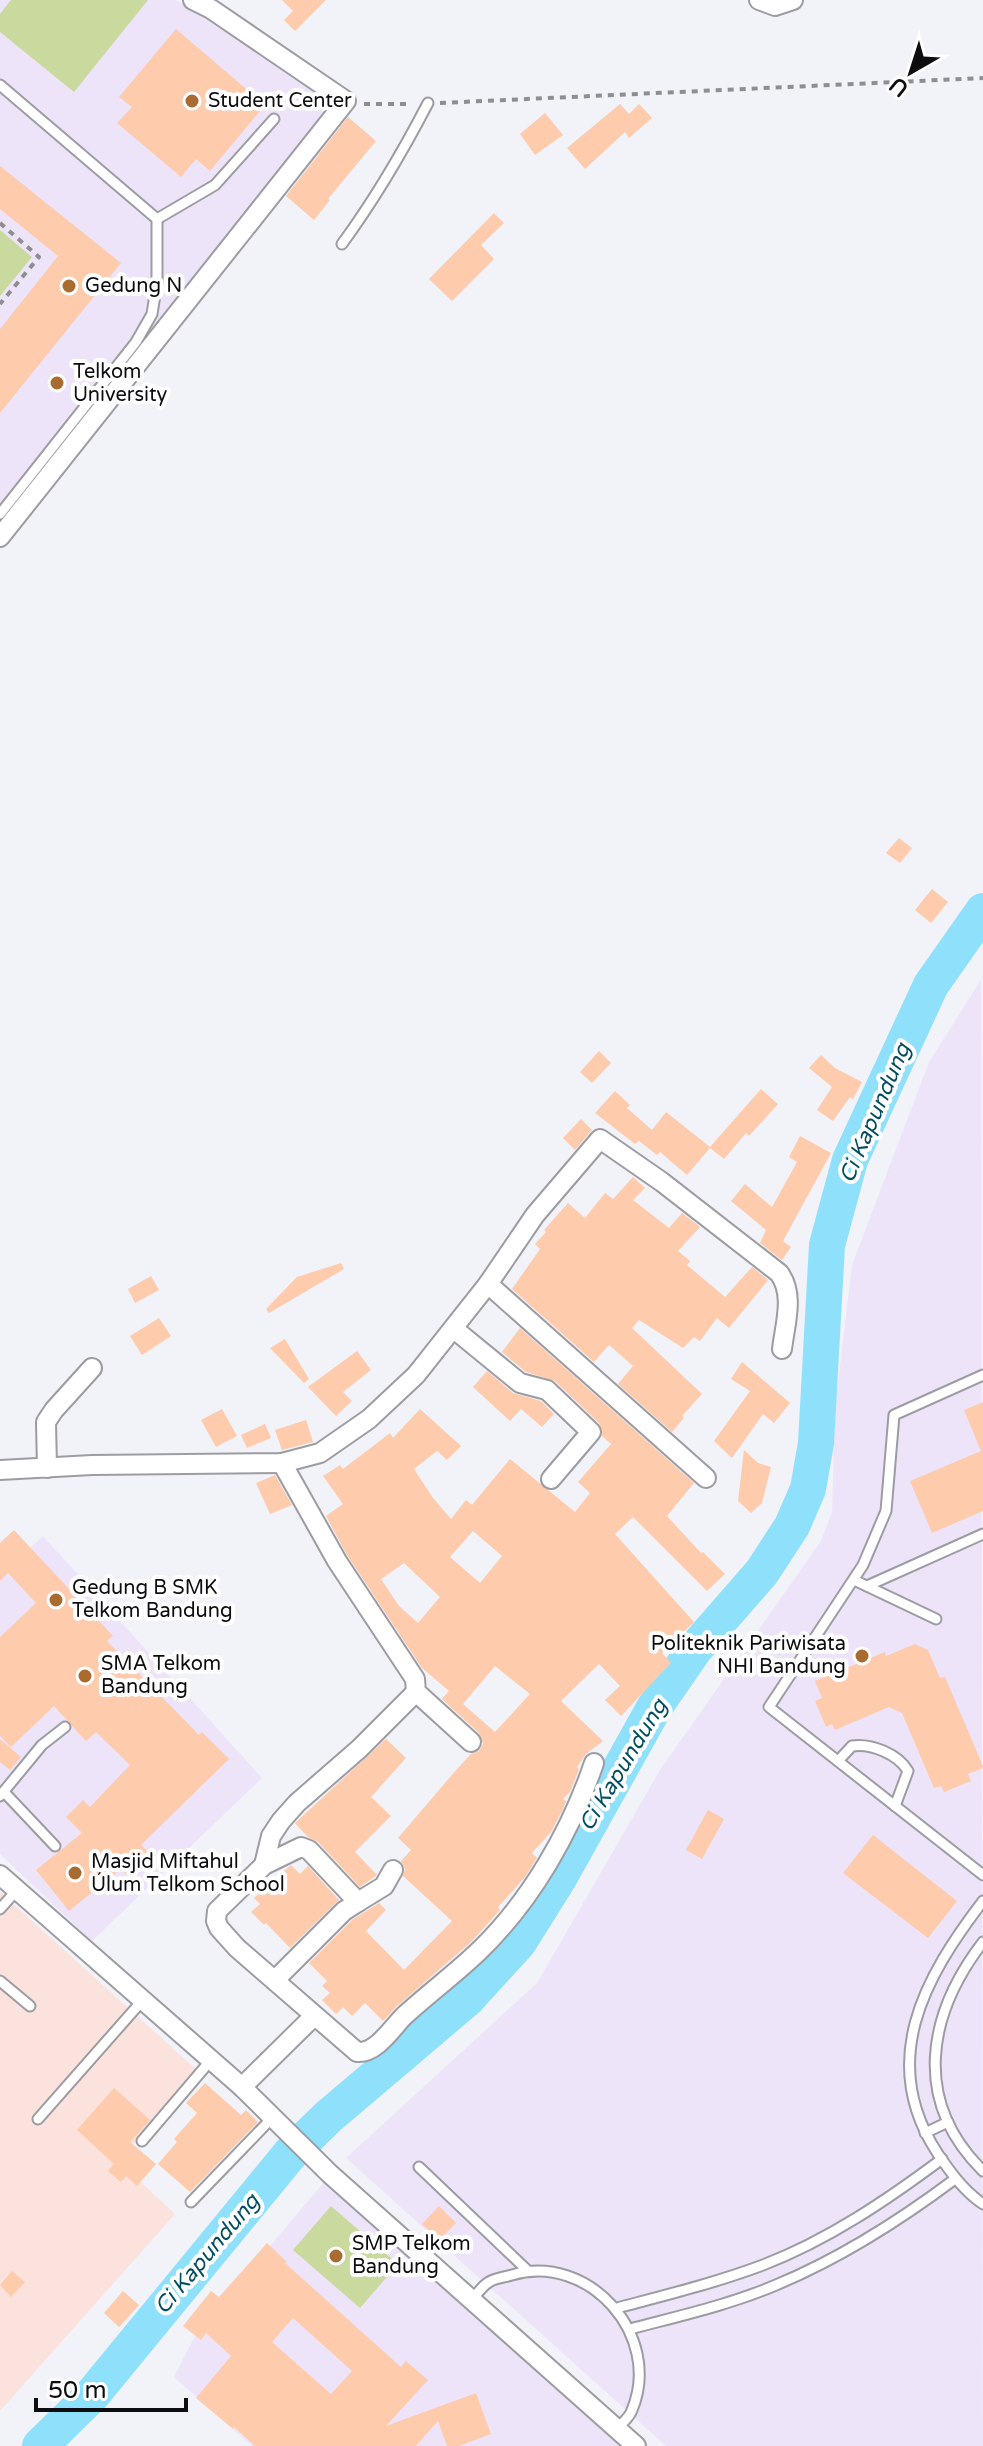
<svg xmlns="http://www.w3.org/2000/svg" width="983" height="2446" viewBox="0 0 983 2446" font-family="'Varela Round',sans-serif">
	<rect width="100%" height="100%" fill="#f2f2f9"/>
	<path fill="#fce2dd" d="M0,1892L200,2073L118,2161L175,2214L0,2411Z"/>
	<g fill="#eee4f9">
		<path d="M0,0H176L290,66L337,101L0,523Z"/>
		<path d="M981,980L983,2446H666L346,2158L537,1983L660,1770L821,1541L832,1512L835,1408L852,1265L929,1062Z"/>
		<path d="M43,1536L262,1778L92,1941L0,1854V1575Z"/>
		<path d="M325,2181L626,2446H252L174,2377L197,2332Z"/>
	</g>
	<g fill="#cad99d">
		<path d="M11,0H148L74,92L0,32V14Z"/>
		<path d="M0,230L32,257L0,296Z"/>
		<path d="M331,2206L398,2264L360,2308L293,2250Z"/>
	</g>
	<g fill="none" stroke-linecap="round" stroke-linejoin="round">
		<path stroke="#8ee0fb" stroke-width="36" d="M40,2446L92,2395L290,2154L328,2117L467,1999L519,1942L559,1878L654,1708L694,1650L762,1572L792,1526L808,1489L816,1443L827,1245L850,1160L931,985L983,911"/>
	</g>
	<g fill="#fecbad" fill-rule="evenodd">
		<path d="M282,0H326L295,31L284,20L293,11Z"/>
		<path d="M176,29L265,105L210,171L196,159L181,177L117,123L132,107L119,97Z"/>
		<path d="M620,104L629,114L639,104L652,118L629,138L625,132L585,169L567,148Z"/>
		<path d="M545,113L563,135L535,155L520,134Z"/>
		<path d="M348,117L376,141L328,199L330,200L314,220L286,196Z"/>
		<path d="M0,166L121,263L0,413V329L58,256L0,209Z"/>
		<path d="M494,213L504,223L481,245L494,259L452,301L429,279Z"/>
		<path d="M899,838L912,848L900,863L886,853Z"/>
		<path d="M932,889L948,902L931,923L915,910Z"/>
		<path d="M599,1051L611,1063L592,1083L580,1072Z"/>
		<path d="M821,1055L835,1068L862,1082L853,1099L850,1097L833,1121L817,1110L832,1087L809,1068Z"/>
		<path d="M761,1089L778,1104L749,1136L746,1133L724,1159L710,1148L687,1175L660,1152L657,1155L639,1141L635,1144L595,1113L615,1091L630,1105L627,1108L652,1130L666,1112L710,1147Z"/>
		<path d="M581,1119L592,1130L575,1150L563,1138Z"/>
		<path d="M800,1136L831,1153L783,1241L791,1247L782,1260L760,1243L766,1230L731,1201L745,1184L772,1207L797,1162L789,1157Z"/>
		<path d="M633,1177L645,1188L633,1200L669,1228L682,1213L700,1227L678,1251L690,1261L687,1265L725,1297L752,1267L768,1280L729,1328L717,1318L700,1341L694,1337L683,1348L639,1320L632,1328L702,1394L682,1416L684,1418L672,1432L618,1384L633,1366L609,1345L594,1362L512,1289L540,1249L535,1244L546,1232L544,1230L568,1203L585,1218L605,1193L613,1199Z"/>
		<path d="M341,1263L344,1269L269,1313L266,1309L297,1277Z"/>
		<path d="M151,1276L159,1290L135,1303L128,1289Z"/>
		<path d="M159,1318L171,1336L142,1355L130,1336Z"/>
		<path d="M520,1328L694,1483L667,1516L701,1553L703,1552L725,1574L707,1591L633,1517L615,1534L694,1622L662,1653L671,1663L621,1716L605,1700L620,1686L599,1664L561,1701L603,1741L586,1754L577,1767L579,1769L570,1792L563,1799L566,1801L563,1809L551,1832L532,1853L537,1858L525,1877L498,1907L500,1910L471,1942L396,2007L383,2021L365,2003L352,2016L343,2007L336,2014L322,2000L330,1993L322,1986L327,1981L309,1963L352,1920L379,1903L386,1910L366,1931L404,1970L452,1921L403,1876L405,1869L401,1861L411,1850L398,1838L457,1769L471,1754L479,1751L483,1744L479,1733L442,1699L449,1691L422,1668L347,1555L326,1516L343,1504L323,1476L340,1465L343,1469L390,1433L393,1438L420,1409L461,1446L447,1460L437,1451L414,1469L433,1498L451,1519L466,1500L472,1505L510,1459L575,1512L590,1493L578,1482L611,1444L602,1436L599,1423L555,1381L526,1372L502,1352ZM473,1531L502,1556L480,1583L450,1557ZM404,1563L440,1597L418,1623L399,1606L381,1579ZM495,1666L530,1694L495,1732L463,1704Z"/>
		<path d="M285,1339L309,1379L304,1383L270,1348Z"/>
		<path d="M357,1351L371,1370L343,1392L352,1401L336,1416L308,1387Z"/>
		<path d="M742,1362L790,1403L774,1423L763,1414L732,1458L714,1441L750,1391L731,1379Z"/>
		<path d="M487,1371L513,1393L541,1401L554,1414L542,1427L521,1409L510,1421L473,1387Z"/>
		<path d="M983,1402V1511L932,1533L910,1481L981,1451L964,1410Z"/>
		<path d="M222,1409L237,1436L216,1447L201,1420Z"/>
		<path d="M306,1420L313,1442L282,1450L275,1430Z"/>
		<path d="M265,1424L271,1438L247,1448L241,1435Z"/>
		<path d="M744,1450L758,1463L771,1467L762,1503L751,1513L738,1501Z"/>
		<path d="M275,1475L292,1505L270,1514L256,1483Z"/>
		<path d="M14,1530L113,1636L107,1641L199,1735L202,1732L229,1759L141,1845L150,1854L128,1876L121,1869L69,1911L36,1870L82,1833L66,1817L83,1800L90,1807L130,1765L96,1732L86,1741L54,1706L11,1747L0,1736V1637L36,1603L8,1573L0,1581V1543Z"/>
		<path d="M915,1644L928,1650L940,1678L945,1677L983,1766V1768L968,1774L971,1781L944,1792L941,1786L934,1788L902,1713L889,1707L835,1730L832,1724L826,1727L815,1701L822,1698L815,1681L885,1652L886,1656Z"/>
		<path d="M0,1739L21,1757L10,1770L0,1762Z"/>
		<path d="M386,1739L406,1758L371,1797L391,1816L355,1852L377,1875L360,1887L318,1842L308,1837L295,1823Z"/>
		<path d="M708,1810L724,1819L702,1859L686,1850Z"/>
		<path d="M873,1835L957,1901L928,1938L843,1873Z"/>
		<path d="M291,1865L300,1874L308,1866L339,1900L290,1948L266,1923L264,1925L251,1912L260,1904L254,1898Z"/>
		<path d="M205,2083L241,2115L246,2110L258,2122L190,2192L158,2164L177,2142L174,2139L197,2113L186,2103Z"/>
		<path d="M114,2088L150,2120L130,2142L156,2164L137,2186L126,2176L121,2182L108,2171L114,2164L77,2130Z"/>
		<path d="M439,2206L456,2223L439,2240L422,2224Z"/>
		<path d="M267,2243L287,2262L285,2263L401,2367L406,2361L428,2380L386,2426L476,2393L491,2434L459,2446H447L438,2421L416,2446H255L234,2427L233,2429L196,2398L231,2356L206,2333L201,2340L183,2326L211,2291L219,2297ZM293,2318L352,2371L331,2394L272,2342Z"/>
		<path d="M12,2271L25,2282L11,2297L0,2285Z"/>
		<path d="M123,2291L139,2305L119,2327L104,2313Z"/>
	</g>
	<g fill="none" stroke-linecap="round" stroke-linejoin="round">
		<g stroke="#9c9ca2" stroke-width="13">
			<g id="lane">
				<path d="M0,85L157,219V282L152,314L136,342L0,514"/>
				<path d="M157,219L215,185L274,119"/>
				<path d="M342,244C375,199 402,153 428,103"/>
				<path d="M983,1375L894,1415L886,1511L863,1565L769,1707L983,1875"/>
				<path d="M854,1580L936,1619"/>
				<path d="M867,1586L983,1534"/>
				<path d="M838,1761L852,1746C871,1743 898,1754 908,1771L895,1806"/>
				<path d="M4,1792L55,1846"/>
				<path d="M0,1796L42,1745L65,1727"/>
				<path d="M983,1901C924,1978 877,2062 938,2154C951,2173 964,2191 983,2204"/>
				<path d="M0,1909L17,1890"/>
				<path d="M983,1942C927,2015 912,2101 983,2171"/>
				<path d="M0,1981L30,2006"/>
				<path d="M38,2119L142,2001"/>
				<path d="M925,2133L948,2122"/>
				<path d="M142,2141L211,2060"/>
				<path d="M419,2167L527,2270"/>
				<path d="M191,2202L272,2118"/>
				<path d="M472,2300C477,2294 482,2286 489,2282C495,2278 505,2277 512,2275C589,2252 663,2336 632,2410C630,2417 622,2423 617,2429"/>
				<path d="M617,2308C666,2295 715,2283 763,2265C828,2240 887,2200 942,2159"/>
				<path d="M630,2329C679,2316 729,2305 776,2285C841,2258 899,2221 955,2179"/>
			</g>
		</g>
		<g stroke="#9c9ca2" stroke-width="22">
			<g id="street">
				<path d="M759,0L775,6L793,0"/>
				<path d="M0,537L346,101L211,9L193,0"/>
				<path d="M488,1284L706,1478"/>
				<path d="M454,1329L520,1383L547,1390L591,1432L551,1479"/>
				<path d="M282,1463L337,1561L415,1679L416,1692L471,1742"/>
				<path d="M47,1468L46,1422L54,1410L92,1368"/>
				<path d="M0,1470L92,1465L282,1463L320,1453L369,1419L416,1375L488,1284L535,1215L600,1139L662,1182L779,1273C795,1294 785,1324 782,1349"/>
				<path d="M264,1865L271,1836L281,1821L297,1803L359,1749L416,1692"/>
				<path d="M393,1870L384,1886L358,1902L309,1850L301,1847L264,1865L217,1911L216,1921L219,1928L237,1948L357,2052C376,2054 392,2028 404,2016C428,1994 455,1974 479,1951C531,1901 571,1831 594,1763"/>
				<path d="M0,1875L242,2087L330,2174L636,2446"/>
				<path d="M275,1980L344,1911L358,1902"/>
				<path d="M242,2087L314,2016"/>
			</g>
		</g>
		<g stroke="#8e8e92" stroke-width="4" stroke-dasharray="6 6" stroke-linecap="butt">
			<path d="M440,103L983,78"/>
			<path d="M364,104H411"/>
			<path d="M0,223L39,257L0,304"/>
		</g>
		<use href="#lane" stroke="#fff" stroke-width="9"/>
		<use href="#street" stroke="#fff" stroke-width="18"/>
	</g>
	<g fill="#a96b30" stroke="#fff" stroke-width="3">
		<circle cx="192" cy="101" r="8"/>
		<circle cx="69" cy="286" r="8"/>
		<circle cx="57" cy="383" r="8"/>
		<circle cx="56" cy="1600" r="8"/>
		<circle cx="862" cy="1656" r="8"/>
		<circle cx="85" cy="1676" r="8"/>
		<circle cx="75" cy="1873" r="8"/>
		<circle cx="336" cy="2256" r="8"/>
	</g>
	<g text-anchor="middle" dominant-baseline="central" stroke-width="8" stroke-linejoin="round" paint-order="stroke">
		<g font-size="20" fill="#0d0d0f" stroke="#fff" text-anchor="start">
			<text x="208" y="101">Student Center</text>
			<text x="85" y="286">Gedung N</text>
			<text x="73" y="372">Telkom<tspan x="73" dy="23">University</tspan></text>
			<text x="72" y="1588">Gedung B SMK<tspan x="72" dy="23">Telkom Bandung</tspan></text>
			<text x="846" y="1644" text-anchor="end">Politeknik Pariwisata<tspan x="846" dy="23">NHI Bandung</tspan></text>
			<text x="101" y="1664">SMA Telkom<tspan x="101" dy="23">Bandung</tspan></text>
			<text x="91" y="1862">Masjid Miftahul<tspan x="91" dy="23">Úlum Telkom School</tspan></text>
			<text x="352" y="2244">SMP Telkom<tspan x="352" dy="23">Bandung</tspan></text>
		</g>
		<g font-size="22" font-style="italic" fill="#024e61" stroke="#fff">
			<text transform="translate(875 1113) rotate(-67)">Ci Kapundung</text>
			<text transform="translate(623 1765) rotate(-59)">Ci Kapundung</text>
			<text transform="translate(207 2254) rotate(-50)">Ci Kapundung</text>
		</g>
	</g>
	<g transform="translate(911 72) rotate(219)" stroke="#ffffff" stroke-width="6" paint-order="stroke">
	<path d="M0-6L14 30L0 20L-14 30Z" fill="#0d0d0f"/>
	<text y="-12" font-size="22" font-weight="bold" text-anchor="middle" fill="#0d0d0f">U</text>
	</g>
	<path d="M36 2398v12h150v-12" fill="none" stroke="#0d0d0f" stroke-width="4"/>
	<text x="48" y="2398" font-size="24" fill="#0d0d0f" stroke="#ffffff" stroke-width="6" paint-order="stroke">50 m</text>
</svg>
